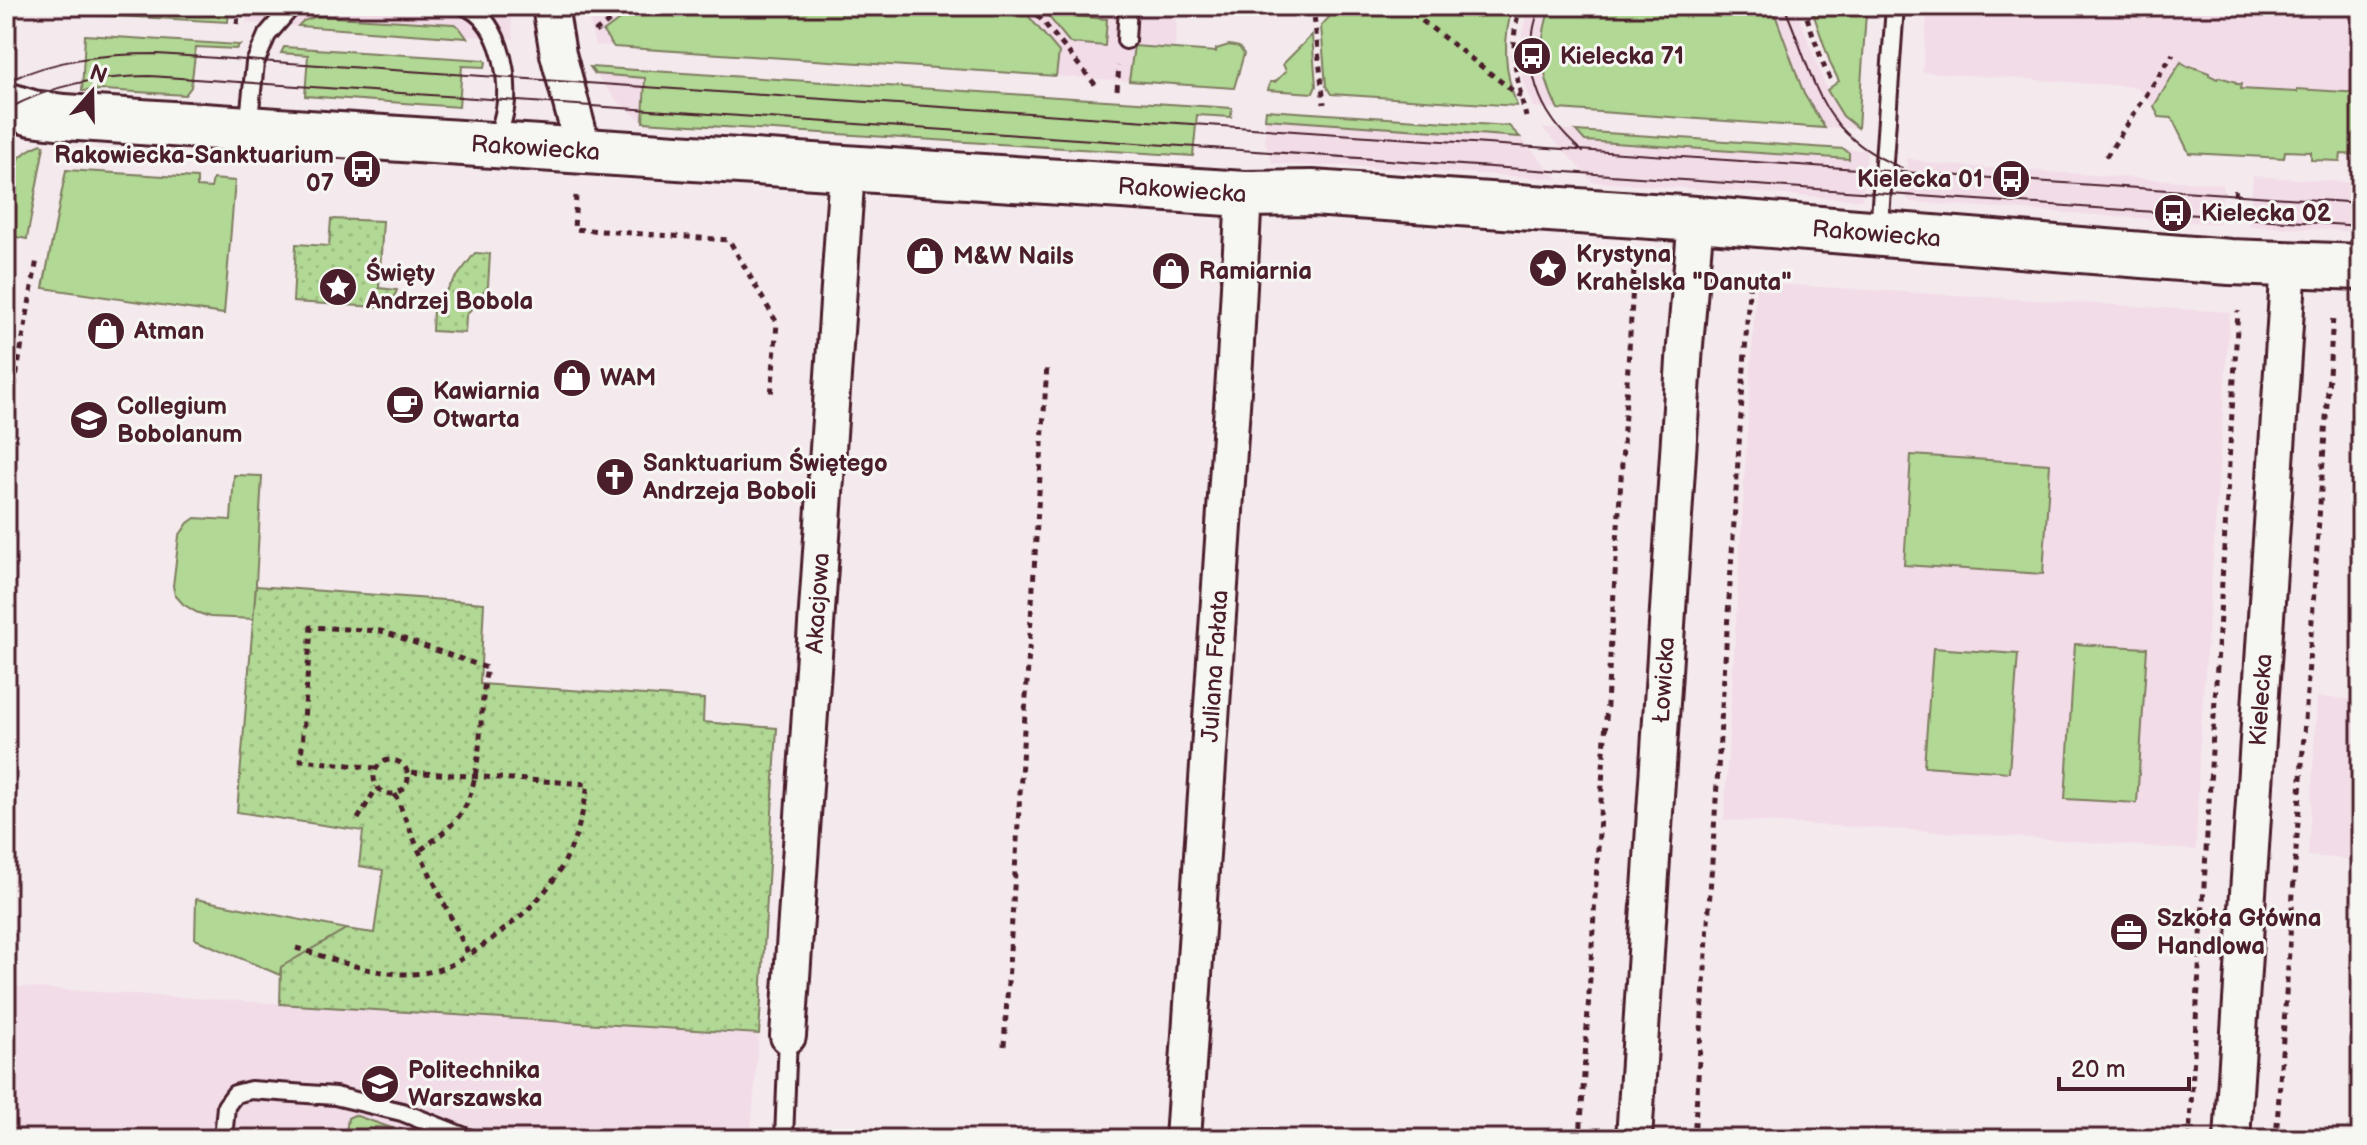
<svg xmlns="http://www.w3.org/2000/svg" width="2367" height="1145" viewBox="0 0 2367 1145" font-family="'Balsamiq Sans',sans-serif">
	<defs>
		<pattern id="garden-dots" width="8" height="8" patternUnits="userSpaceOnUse" patternTransform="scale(2)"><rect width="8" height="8" fill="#b1d894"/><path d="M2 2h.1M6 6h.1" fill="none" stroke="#9ab980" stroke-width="1.8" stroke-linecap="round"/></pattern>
	</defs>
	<rect width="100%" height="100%" fill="#f4eaed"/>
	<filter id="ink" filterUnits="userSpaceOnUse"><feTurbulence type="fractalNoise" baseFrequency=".0125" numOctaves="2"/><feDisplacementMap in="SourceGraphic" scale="16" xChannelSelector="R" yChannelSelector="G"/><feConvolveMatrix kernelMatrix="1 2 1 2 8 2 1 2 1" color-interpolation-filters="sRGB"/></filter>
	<g filter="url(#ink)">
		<g fill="#f2dce8">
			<path d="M248,6H509L514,39L246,23Z"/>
			<path d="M586,6H1178L1175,49L1134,47L1129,81L595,45Z"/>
			<path d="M1529,6H1551L1546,19L1541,54L1546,83L1558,109L1533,107L1522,76L1520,56L1522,34Z"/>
			<path d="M1772,6H1795L1827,90L1843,116L1858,128H1825L1818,118L1804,94Z"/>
			<path d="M1928,6H2361V155L2341,154L2340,161L2311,160V152L2285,151L2284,158L2189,153L2172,118L2159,117L2154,106L2136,87L1922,72Z"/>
			<path d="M595,74L646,78L643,122L616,100Z"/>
			<path d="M1265,119L1520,137L1558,179L1349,166H1314L1272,163L1265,142Z"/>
			<path d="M1542,128L1576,131L1586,141L1848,159L1849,153L1844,149L1867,150L1862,200L1593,182Z"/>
			<path d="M1907,158L1935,164L2223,184L2220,224L1910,202L1905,194Z"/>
			<path d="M2253,176L2361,183V232L2249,226Z"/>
			<path d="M1756,283L2230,312L2199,758L2196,850L1961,833L1724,820Z"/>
			<path d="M2317,697L2361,700V860L2308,856Z"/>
			<path d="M6,986L759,1034L751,1133L816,1139H6Z"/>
		</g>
		<g fill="#b1d894" stroke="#7e7c60" stroke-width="2">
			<path d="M78,6H229L228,22L80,14Z"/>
			<path d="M638,6H1020L1059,52L1056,76L614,47L603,32Z"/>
			<path d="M1040,6H1075V16L1107,19L1105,46L1070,43Z"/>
			<path d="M1339,6H1513C1502,39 1505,74 1517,106L1331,94L1326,86L1321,26Z"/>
			<path d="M1551,6H1772L1804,94L1825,128L1558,109C1540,75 1537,42 1551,6Z"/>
			<path d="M1812,10L1866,13L1858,128L1843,116L1827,90L1839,81L1831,65Z"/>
			<path d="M317,16L454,24L459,27L467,38L298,26L303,21Z"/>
			<path d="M85,35L240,45L236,49L196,47L191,87L185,95L104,90L82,91Z"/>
			<path d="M1312,35L1316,86L1313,93L1268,90L1270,82H1275L1286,71L1283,64Z"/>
			<path d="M1229,45L1239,47L1244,54L1234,88L1129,81L1134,46L1216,52V49Z"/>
			<path d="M284,47L484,60L486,62L485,67L462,66L459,107L305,96L308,55L281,53Z"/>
			<path d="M2181,62L2189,67L2190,66L2209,73V75L2217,79L2219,77L2236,82V84H2241L2240,89L2297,92V89L2361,93V155L2341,154L2340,161L2311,160V152L2285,151L2284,158L2189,153L2172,118L2159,117L2154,106Z"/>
			<path d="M590,67L1232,108L1231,117L1197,115L1193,156L643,122L645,78L595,74Z"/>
			<path d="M1266,110L1509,126L1520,137L1265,119Z"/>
			<path d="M1576,131L1844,149L1849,153V159L1585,141Z"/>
			<path d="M42,144L44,146L27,239L6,235C6,197 0,158 42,144Z"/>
			<path d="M66,170L197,178V187L211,188L213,179L235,181L224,314L43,288Z"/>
			<path d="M1911,455L2050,464L2043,574L1904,565Z"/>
			<path d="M234,475L262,476L254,619L210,617L196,612L183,604L175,595L173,586L179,536L188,523L195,518L231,520Z"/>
			<path d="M2075,644L2147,648L2137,803L2065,799Z"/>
			<path d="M1933,648L2018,654L2009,772L1924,766Z"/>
			<path d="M196,899L346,929L281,967L280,975L195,939Z"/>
			<path d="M354,1115L424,1139H389L390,1128L375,1127L373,1139H352V1134L346,1133L348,1118Z"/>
		</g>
		<g fill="url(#garden-dots)" stroke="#7e7c60" stroke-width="2">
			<path d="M331,219L383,221L379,288L397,290L392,302L378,307L293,302L296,244L329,246Z"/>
			<path d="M475,253L490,254L488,286L466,316L465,333L432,331L433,308Z"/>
			<path d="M256,586L484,603L480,684L704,699L703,722L777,728L759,1034L280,1004L281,967L346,929L374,933L383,870L359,866L363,831L237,812Z"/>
		</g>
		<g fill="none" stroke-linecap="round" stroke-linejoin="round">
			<g stroke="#4a1f2b" stroke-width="22">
				<g id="lane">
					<path d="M465,6C498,20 508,68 506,101C505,116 500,130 495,144"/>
					<path d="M1126,40L1128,6"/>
					<path d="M248,128L255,63L267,35L292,6"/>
					<path d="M1879,232L1895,6"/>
					<path d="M223,1139L226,1106L235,1094L251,1090L335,1096L402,1112L470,1139"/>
					<path d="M784,1139L788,1036"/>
				</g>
			</g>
			<g stroke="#4a1f2b" stroke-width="40">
				<g id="street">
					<path d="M550,6L558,54L584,152"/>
					<path id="s1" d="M788,1036L847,170"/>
					<path id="s2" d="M1183,1139L1235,361L1244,194"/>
					<path id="s3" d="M1634,1139L1685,345L1696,219"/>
					<path id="s4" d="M2232,1139L2289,263"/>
				</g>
			</g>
			<g stroke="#4a1f2b" stroke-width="50">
				<g id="secondary">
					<path id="s5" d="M6,105L32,113L64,117L1244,194L1312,193L1696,219L2230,262L2361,267"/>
				</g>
			</g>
			<g stroke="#4a1f2b" stroke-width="5" stroke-dasharray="6 6" stroke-linecap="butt">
				<path d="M1030,6L1098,88"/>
				<path d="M1313,6L1324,104"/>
				<path d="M1403,6L1521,97"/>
				<path d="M1521,6C1507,43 1517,80 1526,117"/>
				<path d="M1803,6L1825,69L1833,84"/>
				<path d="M237,24L239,6"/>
				<path d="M595,32L629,6"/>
				<path d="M1117,90L1119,66"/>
				<path d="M2106,157L2173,54"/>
				<path d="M576,196L574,229L729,240L777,323L771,396"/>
				<path d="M2233,220L2236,185"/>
				<path d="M6,434L37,259"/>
				<circle cx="391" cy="777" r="17"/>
				<path d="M376,768L301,760L311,627L381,631L487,668C479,709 483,766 467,803C457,824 437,838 419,851"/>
				<path d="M395,794L419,851L469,955C540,906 574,874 588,784L408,772"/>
				<path d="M358,819L377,787"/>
				<path d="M296,948C344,962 397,986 446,967C454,964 461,959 469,955"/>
				<path d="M1004,1046L1047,365"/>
				<path d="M1580,1139L1634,269"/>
				<path d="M1694,1139L1750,275"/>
				<path d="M2189,1139L2238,311"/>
				<path d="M2276,1139L2333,317"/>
			</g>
			<use href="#lane" stroke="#f6f6f2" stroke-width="16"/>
			<use href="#street" stroke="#f6f6f2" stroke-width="34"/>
			<use href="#secondary" stroke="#f6f6f2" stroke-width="44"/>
			<g stroke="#4a1f2b" stroke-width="2">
				<path d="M1540,6C1519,64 1537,114 1583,152"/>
				<path d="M1784,6C1817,81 1816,133 1902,168"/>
				<path d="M6,82C54,59 104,54 157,54L2361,203"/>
				<path d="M6,110C54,84 95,77 150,76L2361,226"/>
			</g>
		</g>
	</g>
	<defs>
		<g id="bus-disc" transform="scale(2)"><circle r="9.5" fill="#4a1f2b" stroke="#f6f6f2"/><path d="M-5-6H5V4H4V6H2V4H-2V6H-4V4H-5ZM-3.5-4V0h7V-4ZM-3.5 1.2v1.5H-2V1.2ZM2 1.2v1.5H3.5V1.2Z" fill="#fff"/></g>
		<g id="shop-disc" transform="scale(2)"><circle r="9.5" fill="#4a1f2b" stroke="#f6f6f2"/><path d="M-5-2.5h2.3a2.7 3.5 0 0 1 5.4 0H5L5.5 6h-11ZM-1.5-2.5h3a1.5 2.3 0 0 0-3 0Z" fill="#fff"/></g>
		<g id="sight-disc" transform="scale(2)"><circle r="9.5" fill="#4a1f2b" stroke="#f6f6f2"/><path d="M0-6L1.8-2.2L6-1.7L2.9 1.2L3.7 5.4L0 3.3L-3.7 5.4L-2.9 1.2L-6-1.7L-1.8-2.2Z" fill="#fff"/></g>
		<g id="cafe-disc" transform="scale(2)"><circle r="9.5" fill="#4a1f2b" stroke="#f6f6f2"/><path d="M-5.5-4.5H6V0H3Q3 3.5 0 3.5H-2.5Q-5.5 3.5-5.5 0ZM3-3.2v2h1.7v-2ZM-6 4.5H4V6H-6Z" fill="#fff"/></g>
		<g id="university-disc" transform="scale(2)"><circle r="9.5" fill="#4a1f2b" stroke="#f6f6f2"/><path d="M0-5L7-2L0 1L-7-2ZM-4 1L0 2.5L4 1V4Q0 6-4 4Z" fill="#fff"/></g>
		<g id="church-disc" transform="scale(2)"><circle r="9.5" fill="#4a1f2b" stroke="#f6f6f2"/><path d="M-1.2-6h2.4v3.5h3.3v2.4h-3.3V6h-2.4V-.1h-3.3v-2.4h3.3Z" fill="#fff"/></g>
		<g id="office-disc" transform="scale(2)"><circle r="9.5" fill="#4a1f2b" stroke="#f6f6f2"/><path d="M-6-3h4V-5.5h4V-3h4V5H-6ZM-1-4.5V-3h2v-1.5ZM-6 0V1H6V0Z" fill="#fff"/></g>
	</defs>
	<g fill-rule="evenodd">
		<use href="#bus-disc" x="1532" y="56"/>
		<use href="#bus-disc" x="362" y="169"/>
		<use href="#bus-disc" x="2011" y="179"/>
		<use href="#bus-disc" x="2173" y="213"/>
		<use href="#shop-disc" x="925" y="256"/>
		<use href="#sight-disc" x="1548" y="268"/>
		<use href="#shop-disc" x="1171" y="271"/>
		<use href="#sight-disc" x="338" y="287"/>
		<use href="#shop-disc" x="106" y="331"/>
		<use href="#shop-disc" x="572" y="378"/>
		<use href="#cafe-disc" x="405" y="405"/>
		<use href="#university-disc" x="89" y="420"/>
		<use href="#church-disc" x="615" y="477"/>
		<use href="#office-disc" x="2129" y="932"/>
		<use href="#university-disc" x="380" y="1084"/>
	</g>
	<g text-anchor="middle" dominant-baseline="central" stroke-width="6" stroke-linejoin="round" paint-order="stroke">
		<g font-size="24" font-weight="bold" fill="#4a1f2b" stroke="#f6f6f2" text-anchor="start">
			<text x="1560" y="56">Kielecka 71</text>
			<text x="334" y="155" text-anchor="end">Rakowiecka-Sanktuarium<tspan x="334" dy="28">07</tspan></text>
			<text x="1983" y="179" text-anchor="end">Kielecka 01</text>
			<text x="2201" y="213">Kielecka 02</text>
			<text x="1576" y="254">Krystyna<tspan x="1576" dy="28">Krahelska "Danuta"</tspan></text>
			<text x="953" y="256">M&amp;W Nails</text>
			<text x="1199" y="271">Ramiarnia</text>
			<text x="366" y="273">Święty<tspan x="366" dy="28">Andrzej Bobola</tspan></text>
			<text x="134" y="331">Atman</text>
			<text x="600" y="378">WAM</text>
			<text x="433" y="391">Kawiarnia<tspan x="433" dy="28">Otwarta</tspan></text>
			<text x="117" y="406">Collegium<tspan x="117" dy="28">Bobolanum</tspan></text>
			<text x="643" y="463">Sanktuarium Świętego<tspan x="643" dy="28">Andrzeja Boboli</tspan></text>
			<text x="2157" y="918">Szkoła Główna<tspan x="2157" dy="28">Handlowa</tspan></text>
			<text x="408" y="1070">Politechnika<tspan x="408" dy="28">Warszawska</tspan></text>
		</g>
		<g font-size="24" fill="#4a1f2b" stroke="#f6f6f2">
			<text stroke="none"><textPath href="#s5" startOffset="532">Rakowiecka</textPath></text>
			<text stroke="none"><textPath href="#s5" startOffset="1180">Rakowiecka</textPath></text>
			<text stroke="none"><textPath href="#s5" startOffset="1876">Rakowiecka</textPath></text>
			<text stroke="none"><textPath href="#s1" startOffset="434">Akacjowa</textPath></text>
			<text stroke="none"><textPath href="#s2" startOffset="474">Juliana Fałata</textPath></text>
			<text stroke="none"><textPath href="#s3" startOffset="460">Łowicka</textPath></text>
			<text stroke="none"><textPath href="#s4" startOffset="440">Kielecka</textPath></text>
		</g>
	</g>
	<rect width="2367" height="1145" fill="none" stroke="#f6f6f2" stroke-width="32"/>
	<rect x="16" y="16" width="2335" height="1113" fill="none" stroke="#4a1f2b" stroke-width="3" filter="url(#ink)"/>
	<g transform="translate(92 92) rotate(20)" stroke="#f6f6f2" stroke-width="6" paint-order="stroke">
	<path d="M0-6L14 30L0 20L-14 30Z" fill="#4a1f2b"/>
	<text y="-12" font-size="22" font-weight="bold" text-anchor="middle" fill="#4a1f2b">N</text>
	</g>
	<path d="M2059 1077v12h130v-12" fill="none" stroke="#4a1f2b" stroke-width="4"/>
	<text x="2071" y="1077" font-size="24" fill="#4a1f2b" stroke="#f6f6f2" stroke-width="6" paint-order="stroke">20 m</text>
</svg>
